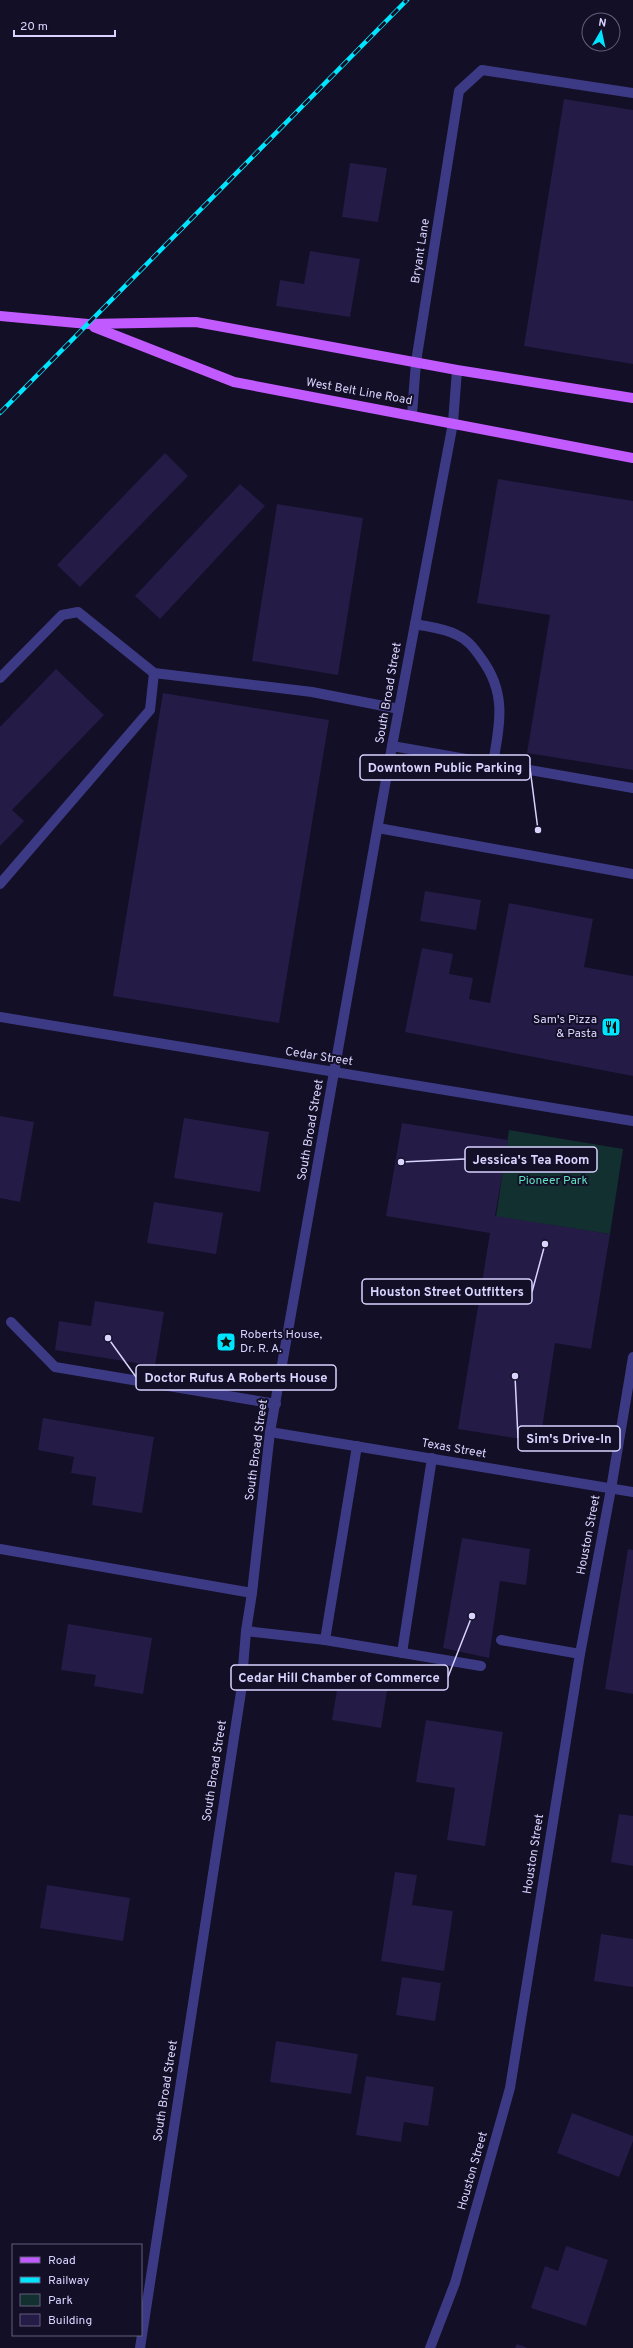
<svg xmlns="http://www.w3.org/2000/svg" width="633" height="2348" viewBox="0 0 633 2348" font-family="Overpass,sans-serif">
	<rect width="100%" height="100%" fill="#130f26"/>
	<path fill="#12302f" d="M509,1130L623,1149L610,1234L496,1217Z"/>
	<g fill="#241b47">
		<path d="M564,99L633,110V364L524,346Z"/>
		<path d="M350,163L387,168L378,222L342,217Z"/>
		<path d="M310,251L360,259L350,317L276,306L280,280L304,284Z"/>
		<path d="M165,453L188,476L80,587L57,565Z"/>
		<path d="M498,479L633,501V770L527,753L550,615L477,603Z"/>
		<path d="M240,484L265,506L160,619L135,596Z"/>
		<path d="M277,504L363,518L338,675L252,661Z"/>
		<path d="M56,669L104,715L12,810L24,821L0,846V727Z"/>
		<path d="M163,693L329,720L279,1023L113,996Z"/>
		<path d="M425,891L481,900L476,930L420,921Z"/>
		<path d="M509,903L593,919L584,967L633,976V1076L405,1032L422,948L453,954L449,974L473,978L469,999L490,1003Z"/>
		<path d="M0,1116L34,1122L20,1202L0,1198Z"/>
		<path d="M184,1118L269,1132L260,1192L174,1178Z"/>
		<path d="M402,1123L508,1140L495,1216L610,1234L591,1349L555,1343L540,1442L458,1429L490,1233L386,1216Z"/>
		<path d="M154,1202L223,1213L216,1254L147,1243Z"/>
		<path d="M95,1301L164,1312L155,1366L55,1350L59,1321L91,1326Z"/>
		<path d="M43,1418L154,1437L142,1513L92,1505L96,1477L71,1473L74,1457L38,1450Z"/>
		<path d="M462,1538L530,1549L526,1585L500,1581L489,1658L443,1648Z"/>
		<path d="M628,1549L633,1550V1694L605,1689Z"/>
		<path d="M68,1624L152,1638L143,1694L94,1686L96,1675L61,1670Z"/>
		<path d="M339,1678L388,1685L381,1728L332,1720Z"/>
		<path d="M426,1720L503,1732L485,1846L447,1840L455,1788L416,1782Z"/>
		<path d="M619,1814L633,1816V1866L611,1862Z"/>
		<path d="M395,1872L417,1875L412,1905L453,1911L444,1971L381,1961Z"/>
		<path d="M47,1885L130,1898L123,1941L40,1928Z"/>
		<path d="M601,1934L633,1939V1987L594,1981Z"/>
		<path d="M402,1977L441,1983L435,2021L396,2015Z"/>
		<path d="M276,2041L358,2054L351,2094L270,2082Z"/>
		<path d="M366,2076L434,2087L428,2126L404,2122L401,2142L356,2135Z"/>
		<path d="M572,2113L633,2136V2141L619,2177L557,2153Z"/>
		<path d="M566,2246L608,2260L586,2326L531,2308L545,2266L558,2271Z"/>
		<path d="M517,2344L528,2348H515Z"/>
	</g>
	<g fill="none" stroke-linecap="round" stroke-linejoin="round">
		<g stroke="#3d3a85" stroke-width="10">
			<path d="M412,415L416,362L459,91L482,70L633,93"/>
			<path d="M415,624C429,627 444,628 457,635C468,640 474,648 481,658C507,693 500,723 493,763"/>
			<path d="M154,673L312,692L399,709"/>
			<path d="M0,678L62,615L78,612L154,673L150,710L0,884"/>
			<path d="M392,746L633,788"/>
			<path d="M378,828L633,874"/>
			<path d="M0,1017L633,1121"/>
			<path d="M11,1322L55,1367L276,1404"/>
			<path d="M270,1432L633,1492"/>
			<path d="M0,1549L252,1593"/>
			<path d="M246,1631L325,1640L481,1666"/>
			<path d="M325,1640L357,1446"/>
			<path d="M501,1640L580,1654"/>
			<path d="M402,1653L432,1458"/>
			<path d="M140,2348L241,1692L246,1631L252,1593L270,1432L392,746L453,423L457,370"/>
			<path d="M430,2348L455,2283L510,2088L580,1654L611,1489L633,1357"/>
		</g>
		<g stroke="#c25bff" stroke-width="10">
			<path d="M0,316L88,324L196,322L457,370L633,398"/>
			<path d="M94,327L234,382L633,458"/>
		</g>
		<g stroke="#00e5ff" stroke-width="4.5">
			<path id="rail" d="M0,413L407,0"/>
		</g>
		<use href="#rail" stroke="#130f26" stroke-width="3" stroke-dasharray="9" stroke-linecap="butt"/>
	</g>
	<defs>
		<g id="restaurant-square" transform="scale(1)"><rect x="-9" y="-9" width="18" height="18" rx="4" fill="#00e5ff" stroke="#130f26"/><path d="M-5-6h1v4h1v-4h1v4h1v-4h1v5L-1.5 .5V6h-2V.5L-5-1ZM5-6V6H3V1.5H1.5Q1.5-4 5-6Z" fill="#111"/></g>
		<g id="sight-square" transform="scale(1)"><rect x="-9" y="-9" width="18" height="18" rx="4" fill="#00e5ff" stroke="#130f26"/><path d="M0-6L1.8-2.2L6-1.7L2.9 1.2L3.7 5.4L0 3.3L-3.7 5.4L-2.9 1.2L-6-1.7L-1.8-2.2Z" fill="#111"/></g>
	</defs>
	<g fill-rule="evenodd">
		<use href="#restaurant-square" x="611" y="1027"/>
		<use href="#sight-square" x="226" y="1342"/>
	</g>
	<g text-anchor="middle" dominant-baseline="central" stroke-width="4" stroke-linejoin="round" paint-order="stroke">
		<g font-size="12" fill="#d9d4ff" stroke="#130f26">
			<text transform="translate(421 251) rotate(-81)">Bryant Lane</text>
			<text transform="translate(359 392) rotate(10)">West Belt Line Road</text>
			<text transform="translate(389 693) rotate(-80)">South Broad Street</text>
			<text transform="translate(319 1057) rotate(9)">Cedar Street</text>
			<text transform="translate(311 1130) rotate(-80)">South Broad Street</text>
			<text transform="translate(454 1449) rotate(10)">Texas Street</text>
			<text transform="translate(257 1450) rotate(-82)">South Broad Street</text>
			<text transform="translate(589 1535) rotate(-79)">Houston Street</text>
			<text transform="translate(215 1771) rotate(-81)">South Broad Street</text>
			<text transform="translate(534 1854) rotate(-81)">Houston Street</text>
			<text transform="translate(166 2091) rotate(-81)">South Broad Street</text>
			<text transform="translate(473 2171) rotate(-74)">Houston Street</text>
		</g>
		<g font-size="12" fill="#d9d4ff" stroke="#130f26" text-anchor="end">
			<text x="597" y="1020">Sam's Pizza<tspan x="597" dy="14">&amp; Pasta</tspan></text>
			<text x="240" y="1335" text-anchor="start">Roberts House,<tspan x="240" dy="14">Dr. R. A.</tspan></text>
		</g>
		<g font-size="12" fill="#5fe0c0" stroke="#130f26">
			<text x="553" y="1181">Pioneer Park</text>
		</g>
	</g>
	<path fill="none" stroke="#d9d4ff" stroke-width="1.5" d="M538 830L530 768M401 1162L465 1159M545 1244L532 1292M108 1338L136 1377M515 1376L518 1438M472 1616L448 1677"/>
	<g fill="#d9d4ff" stroke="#130f26" stroke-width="1.5">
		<circle cx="538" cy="830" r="4"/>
		<circle cx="401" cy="1162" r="4"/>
		<circle cx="545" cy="1244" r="4"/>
		<circle cx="108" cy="1338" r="4"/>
		<circle cx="515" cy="1376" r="4"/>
		<circle cx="472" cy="1616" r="4"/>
	</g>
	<g fill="#130f26" stroke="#d9d4ff" stroke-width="1.5">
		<rect x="360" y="755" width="170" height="25" rx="4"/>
		<rect x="465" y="1147" width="132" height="25" rx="4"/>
		<rect x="362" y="1279" width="170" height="25" rx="4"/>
		<rect x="136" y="1365" width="200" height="25" rx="4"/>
		<rect x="518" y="1426" width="102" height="25" rx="4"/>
		<rect x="231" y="1665" width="217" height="25" rx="4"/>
	</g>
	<g font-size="13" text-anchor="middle" font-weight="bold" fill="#d9d4ff">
		<text x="445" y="772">Downtown Public Parking</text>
		<text x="531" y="1164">Jessica's Tea Room</text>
		<text x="447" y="1296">Houston Street Outfitters</text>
		<text x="236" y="1382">Doctor Rufus A Roberts House</text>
		<text x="569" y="1443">Sim's Drive-In</text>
		<text x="339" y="1682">Cedar Hill Chamber of Commerce</text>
	</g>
	<rect x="12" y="2244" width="130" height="92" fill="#130f26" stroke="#625e7d"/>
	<rect x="20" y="2257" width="20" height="6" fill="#c25bff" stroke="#625e7d"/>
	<text x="48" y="2264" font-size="12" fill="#d9d4ff">Road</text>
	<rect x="20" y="2277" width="20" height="6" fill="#00e5ff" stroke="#625e7d"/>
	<text x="48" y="2284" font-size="12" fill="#d9d4ff">Railway</text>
	<rect x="20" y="2294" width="20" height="12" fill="#12302f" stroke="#625e7d"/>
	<text x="48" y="2304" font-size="12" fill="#d9d4ff">Park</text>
	<rect x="20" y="2314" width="20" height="12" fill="#241b47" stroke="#625e7d"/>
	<text x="48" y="2324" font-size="12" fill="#d9d4ff">Building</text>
	<g transform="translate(601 32) rotate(9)"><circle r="19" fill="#130f26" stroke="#625e7d"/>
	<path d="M0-3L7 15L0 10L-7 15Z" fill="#00e5ff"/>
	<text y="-6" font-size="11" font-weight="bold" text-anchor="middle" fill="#d9d4ff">N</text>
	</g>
	<path d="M14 30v6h101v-6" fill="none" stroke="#d9d4ff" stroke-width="2"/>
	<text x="20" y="30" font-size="12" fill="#d9d4ff" stroke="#130f26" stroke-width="3" paint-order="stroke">20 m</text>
</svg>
